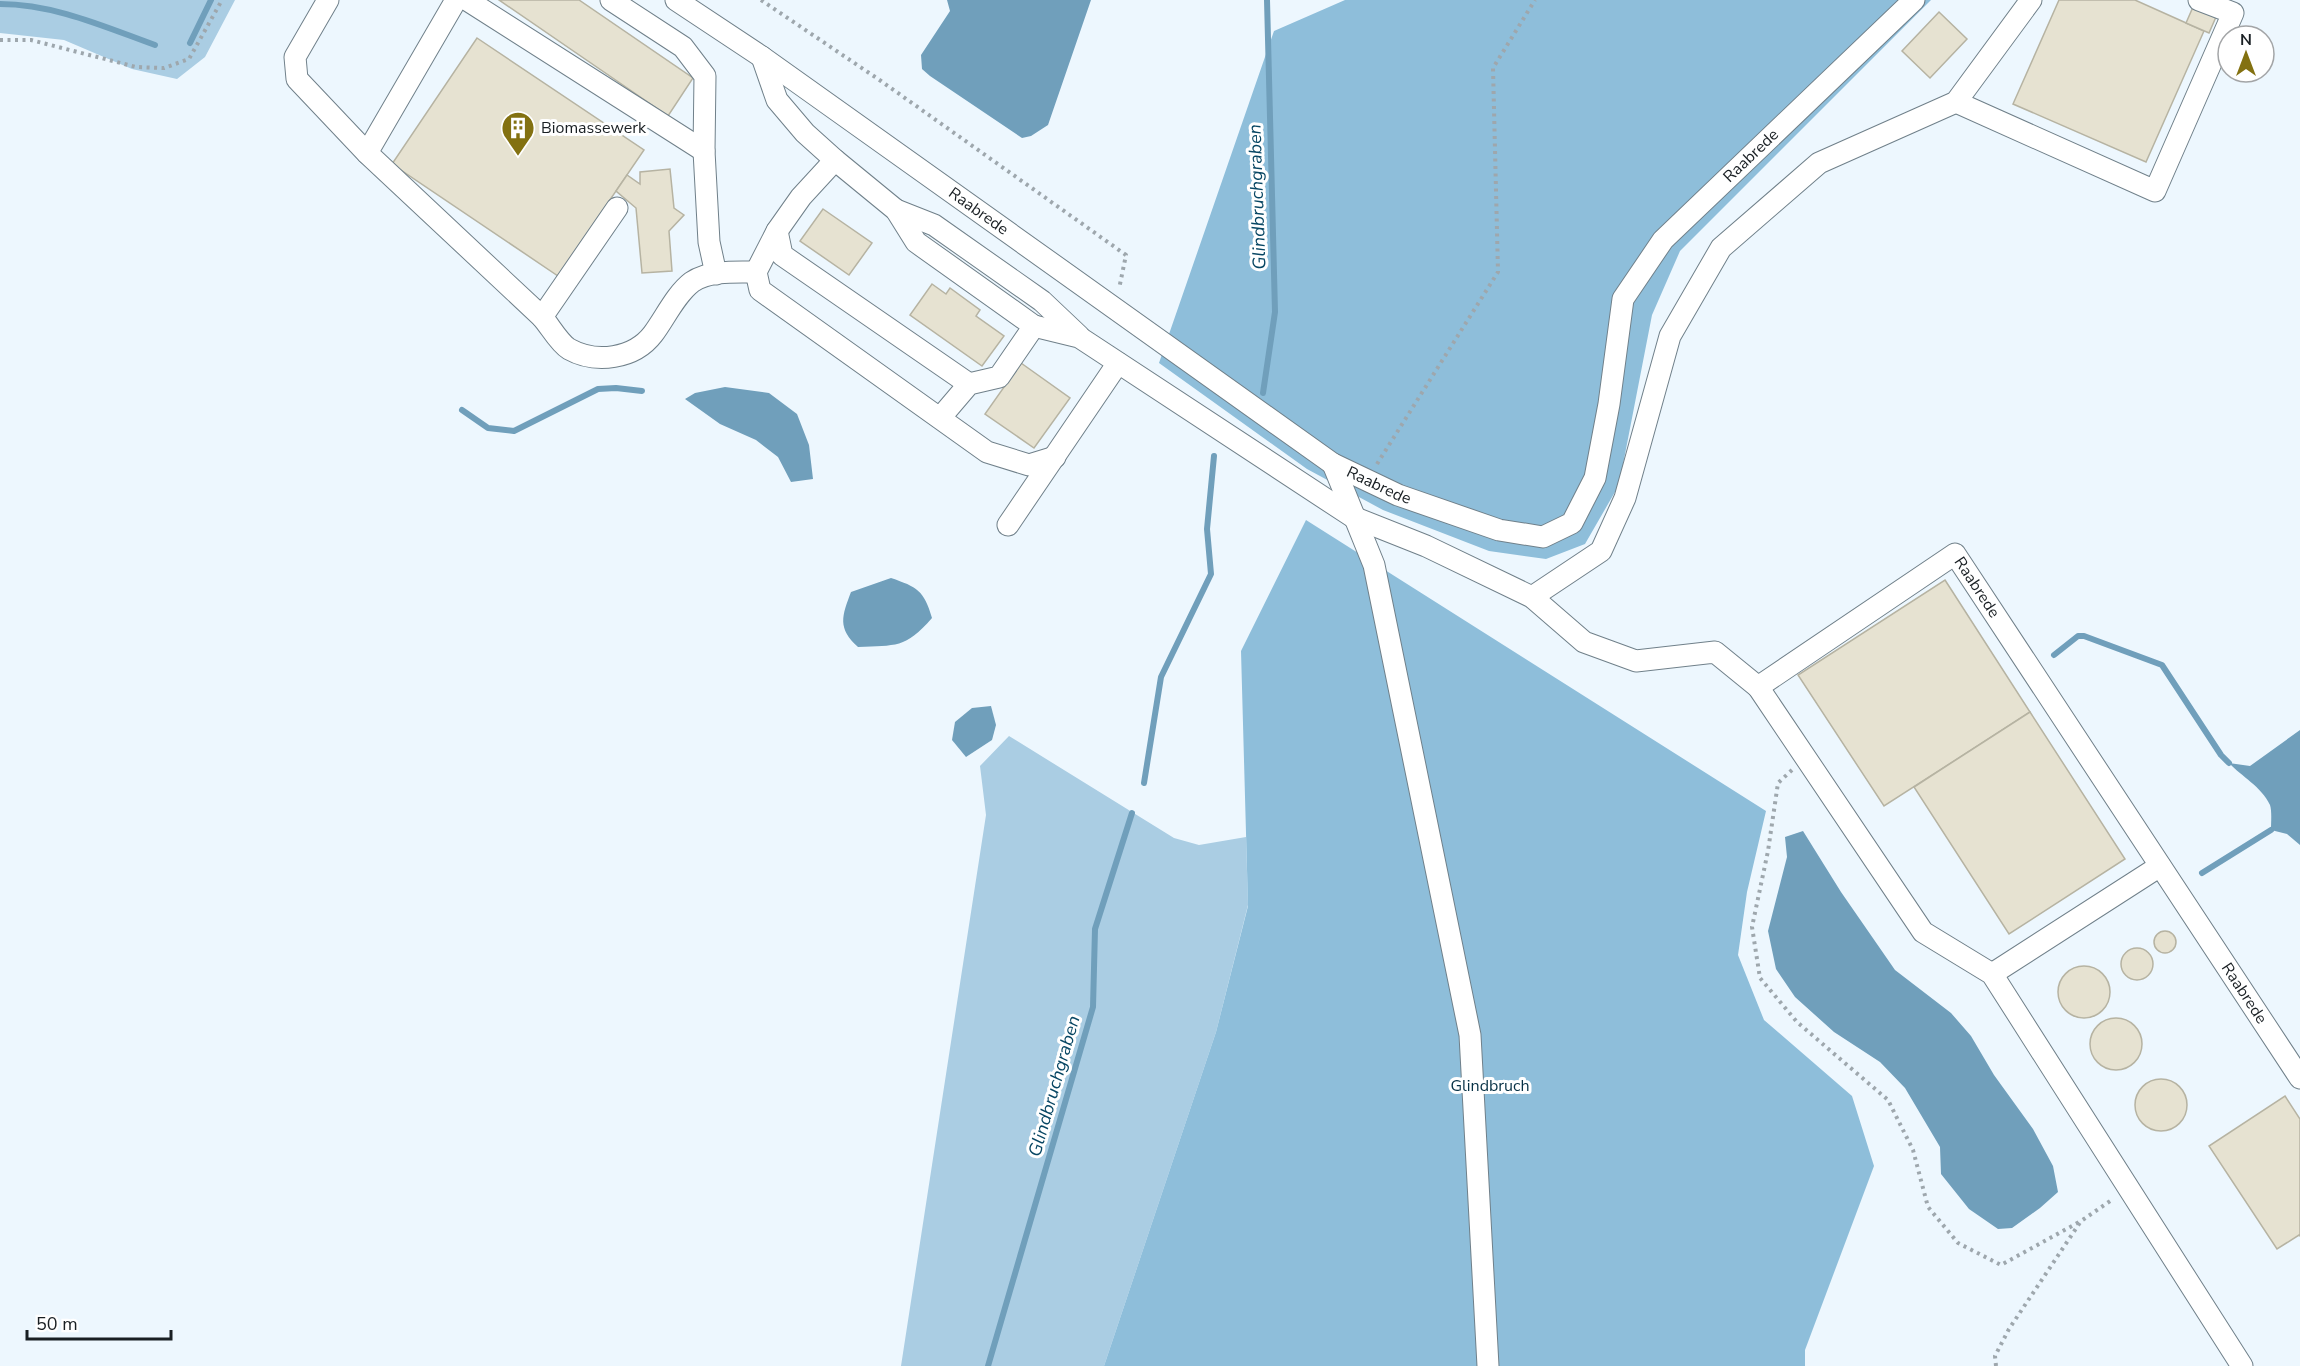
<svg xmlns="http://www.w3.org/2000/svg" width="2300" height="1366" viewBox="0 0 2300 1366" font-family="'Nunito Sans',sans-serif">
	<rect width="100%" height="100%" fill="#edf7fe"/>
	<g fill="#aacde3">
		<path d="M0,0H235L205,57L177,79L132,69L64,40L0,33Z"/>
		<path d="M1009,736L1174,838L1199,845L1246,837L1248,905L1216,1032L1104,1366H901L986,815L980,766Z"/>
	</g>
	<g fill="#8ebeda">
		<path d="M1345,0H1931L1680,251L1652,315L1619,485L1585,544L1546,559L1489,551L1383,510L1307,469L1159,363L1274,31Z"/>
		<path d="M1306,520L1766,811L1747,892L1738,955L1764,1020L1852,1096L1874,1166L1805,1350V1366H1104L1216,1032L1248,906L1241,651Z"/>
	</g>
	<g fill="#709fbb">
		<path d="M947,0H1091L1048,125L1031,136L1022,138L930,76L922,69L921,55L950,11Z"/>
		<path d="M725,387L769,393L797,414L809,445L813,479L791,482L778,457L756,440L720,424L685,399L695,393Z"/>
		<path d="M891,578C917,587 924,590 932,618C905,649 896,645 858,647C837,628 842,616 851,592Z"/>
		<path d="M991,706L996,725L992,740L966,757L952,740L955,722L972,708Z"/>
		<path d="M2300,730V845L2287,834L2271,830C2271,822 2272,811 2270,805C2261,786 2242,777 2229,763L2250,766Z"/>
		<path d="M1803,831L1841,892L1895,970L1951,1013L1971,1036L1994,1075L2033,1129L2053,1166L2058,1192L2040,1208L2012,1228L1998,1229L1969,1209L1941,1174L1940,1147L1905,1088L1880,1062L1834,1032L1795,997L1776,969L1768,931L1787,857L1785,837Z"/>
	</g>
	<g fill="none" stroke-linecap="round" stroke-linejoin="round">
		<g stroke="#709fbb" stroke-width="6">
			<path d="M0,4C54,4 105,27 155,45"/>
			<path d="M190,43L211,0"/>
			<path d="M1263,393L1275,312L1267,0"/>
			<path d="M462,410L488,428L514,431L598,389L616,388L642,391"/>
			<path d="M2054,655L2078,636H2084L2162,665L2221,755L2229,763"/>
			<path d="M1144,783L1161,677L1211,574L1207,529L1214,456"/>
			<path d="M2202,873L2271,830"/>
			<path d="M988,1366L1093,1007L1095,929L1132,813"/>
		</g>
	</g>
	<g fill="#e6e2d1" stroke="#b6b3a2" stroke-width="1.5">
		<path d="M499,0H579L693,78L668,116Z"/>
		<path d="M2059,0H2135L2204,31L2146,162L2013,104Z"/>
		<path d="M2193,7L2216,17L2209,33L2186,23Z"/>
		<path d="M1939,12L1967,39L1930,78L1902,51Z"/>
		<path d="M477,38L644,150L558,276L392,164Z"/>
		<path d="M670,169L674,208L684,215L669,231L672,271L642,273L636,208L616,191L627,175L640,184V172Z"/>
		<path d="M823,209L872,243L849,275L800,241Z"/>
		<path d="M932,284L946,294L950,288L980,310L976,316L1004,336L982,366L910,315Z"/>
		<path d="M1021,363L1070,398L1034,448L985,414Z"/>
		<path d="M1945,580L2030,712L1884,806L1798,675Z"/>
		<path d="M2030,712L2125,859L2009,934L1914,787Z"/>
		<circle cx="2165" cy="942" r="11"/>
		<circle cx="2137" cy="964" r="16"/>
		<circle cx="2084" cy="992" r="26"/>
		<circle cx="2116" cy="1044" r="26"/>
		<circle cx="2161" cy="1105" r="26"/>
		<path d="M2285,1096L2300,1119V1236L2299,1235L2277,1249L2209,1146Z"/>
	</g>
	<g fill="none" stroke-linecap="round" stroke-linejoin="round">
		<g stroke="#70808a" stroke-width="23">
			<g id="minor">
				<path d="M328,0L295,57L297,79L367,153"/>
				<path d="M456,0L367,153L542,317"/>
				<path d="M467,0L704,151"/>
				<path d="M611,0L683,47L705,76L704,151L709,242L716,274"/>
				<path id="s1" d="M676,0L762,57L1333,464L1398,495L1499,530L1543,537L1572,523L1595,478L1609,404L1623,299L1663,240L1914,0"/>
				<path d="M762,57L777,100L805,133L835,160"/>
				<path d="M1956,102L2155,191L2233,13L2199,0"/>
				<path d="M617,208L542,317C550,326 559,343 569,349C596,364 634,359 653,334C665,318 676,294 692,282C710,270 736,272 756,272"/>
				<path d="M896,210L934,225L1042,301L1079,336"/>
				<path d="M777,231L782,255L969,384"/>
				<path id="s2" d="M1034,326L1079,337L1353,517L1426,546L1532,597L1584,642L1636,661L1715,652L1758,687L1955,554L2300,1078"/>
				<path d="M940,418L969,384L999,377L1034,326L916,242L896,210L835,160L801,197L777,231L756,272L760,290L987,452L1029,465L1055,457"/>
				<path d="M1333,464L1374,565L1470,1035L1488,1366"/>
				<path d="M1008,525L1118,363"/>
				<path d="M1532,597L1601,551L1625,498L1670,336L1721,248L1819,163L1956,102L2031,0"/>
				<path d="M1758,687L1923,932L1992,974L2242,1366"/>
				<path d="M1992,974L2160,866"/>
			</g>
		</g>
		<g stroke="#9ea7ad" stroke-width="4" stroke-dasharray="3 4.5" stroke-linecap="butt">
			<path d="M761,0L881,81L1126,255L1119,289"/>
			<path d="M0,40H31L136,67L164,68L189,59L222,0"/>
			<path d="M1377,464L1498,272L1493,68L1535,0"/>
			<path d="M1792,770L1778,783L1768,851L1752,927L1760,978L1797,1022L1888,1100L1913,1150L1928,1207L1958,1243L2001,1265L2081,1221"/>
			<path d="M1996,1366L1995,1356L2009,1329L2081,1221L2113,1199"/>
		</g>
		<use href="#minor" stroke="#fff" stroke-width="21"/>
	</g>
	<defs>
		<g id="building-pin" transform="scale(1.725)"><path d="M0 17L-7.5 6A9.5 9.5 0 1 1 7.5 6Z" fill="#837111" stroke="#fff"/><path d="M-4-6H4V6H1V3H-1V6H-4ZM-2.5-4.3h1.7v1.8h-1.7ZM.8-4.3h1.7v1.8H.8ZM-2.5-1h1.7V.8h-1.7ZM.8-1h1.7V.8H.8Z" fill="#fff"/></g>
	</defs>
	<g fill-rule="evenodd">
		<use href="#building-pin" x="518" y="128"/>
	</g>
	<g text-anchor="middle" dominant-baseline="central" stroke-width="6" stroke-linejoin="round" paint-order="stroke">
		<g font-size="16" fill="#191f23" stroke="#fff" text-anchor="start">
			<text x="541" y="128">Biomassewerk</text>
		</g>
		<g font-size="16" fill="#191f23" stroke="#fff">
			<text stroke="none"><textPath href="#s1" startOffset="1485">Raabrede</textPath></text>
			<text stroke="none"><textPath href="#s1" startOffset="369">Raabrede</textPath></text>
			<text stroke="none"><textPath href="#s1" startOffset="855">Raabrede</textPath></text>
			<text stroke="none"><textPath href="#s2" startOffset="1107">Raabrede</textPath></text>
			<text stroke="none"><textPath href="#s2" startOffset="1593">Raabrede</textPath></text>
		</g>
		<g font-size="16" fill="#073145" stroke="#fff">
			<text x="1490" y="1086">Glindbruch</text>
		</g>
		<g font-size="18" font-style="italic" fill="#074663" stroke="#fff">
			<text transform="translate(1257 197) rotate(-92)">Glindbruchgraben</text>
			<text transform="translate(1054 1086) rotate(-74)">Glindbruchgraben</text>
		</g>
	</g>
	<g transform="translate(2246 54)"><circle r="28" fill="#ffffff" stroke="#a3a5a7" stroke-width="1.5"/>
	<path d="M0-4.5L10 22L0 15L-10 22Z" fill="#837111"/>
	<text y="-9" font-size="16" font-weight="bold" text-anchor="middle" fill="#191f23">N</text>
	</g>
	<path d="M27 1330v9h144v-9" fill="none" stroke="#191f23" stroke-width="3"/>
	<text x="36" y="1330" font-size="18" fill="#191f23" stroke="#ffffff" stroke-width="4.5" paint-order="stroke">50 m</text>
</svg>
